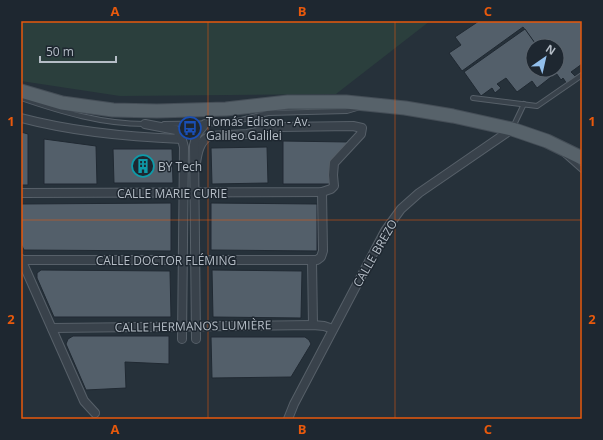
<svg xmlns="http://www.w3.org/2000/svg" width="603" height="440" viewBox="0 0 603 440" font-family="'Open Sans',sans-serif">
	<rect width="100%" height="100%" fill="#26313a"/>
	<path fill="#2b3f3d" d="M21,21H430L336,94L120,96L21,81Z"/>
	<g fill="#535f6a" stroke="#202932">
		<path d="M479,21H582V64L571,72L576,77L567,84L563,78L561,80L554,70H557V46H537L523,27L462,71L449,53L461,45L455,37Z"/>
		<path d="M525,29L537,46H533V70H554L556,73L537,88L532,81L517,92L506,78L497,84L501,88L495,93L492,88L481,96L464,72Z"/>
		<path d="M21,132L28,134V185H21Z"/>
		<path d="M44,139L96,146L97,184H44Z"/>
		<path d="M283,141L348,142L331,162V184H283Z"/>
		<path d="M267,147L268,183L212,184L211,148Z"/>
		<path d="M113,149H172L173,183H114Z"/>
		<path d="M171,203V251L24,250L21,244V204Z"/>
		<path d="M211,203L317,204V251L211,250Z"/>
		<path d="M41,270L170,271L171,317H54L37,278V273Z"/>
		<path d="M212,270L302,271L301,318L213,317Z"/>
		<path d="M73,336H169V364L125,362L126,388L86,390L66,344L68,339Z"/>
		<path d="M211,337H305L309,340L311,344L291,377L212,378Z"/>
	</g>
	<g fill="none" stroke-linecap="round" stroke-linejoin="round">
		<g stroke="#576069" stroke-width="6">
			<g id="lane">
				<path d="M21,98C62,112 102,124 145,124"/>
				<path d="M473,98L537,106L582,75"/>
				<path d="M164,124L230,123L268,113L347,111L357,108"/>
				<path d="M513,127L524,104"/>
				<path d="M565,155L582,170"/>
			</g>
		</g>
		<g stroke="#576069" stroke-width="10">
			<g id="street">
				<path d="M21,118C74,132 127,137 182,139"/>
				<path d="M145,124L176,130L181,136L184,147L182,339"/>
				<path d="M21,193L322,192L331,189L334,186L333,175L334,163L361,134L362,128L353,126L280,127L247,134L210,136C198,141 197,157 195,169"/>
				<path d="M21,259L84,401L95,413"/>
				<path d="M21,260H317L321,257L323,251L322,192"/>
				<path d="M312,260L313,325"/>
				<path d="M52,328L313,325L324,326L333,329"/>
				<path d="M196,339L194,145L197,134L205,124"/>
				<path d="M288,419L294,404L385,231L401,209L419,193L512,129"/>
			</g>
		</g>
		<g stroke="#454e57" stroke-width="15">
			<path id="primary" d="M21,91L62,103L113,110L157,111L226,109L288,102H346L405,108L453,116L512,129L547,141L582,158"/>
		</g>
		<use href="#lane" stroke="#39424b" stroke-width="4"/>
		<use href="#street" stroke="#39424b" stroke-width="8"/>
		<use href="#primary" stroke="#57626a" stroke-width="13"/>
	</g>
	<path fill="none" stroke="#e8590c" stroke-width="1" stroke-opacity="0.55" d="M208,21V419M395,21V419M21,220H582"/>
	<defs>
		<g id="bus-ring" transform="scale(1.15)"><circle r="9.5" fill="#1e2730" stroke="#1a4fb4" stroke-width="1.5"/><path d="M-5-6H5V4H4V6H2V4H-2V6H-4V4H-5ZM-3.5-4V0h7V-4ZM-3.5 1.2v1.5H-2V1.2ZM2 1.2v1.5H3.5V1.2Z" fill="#1a4fb4"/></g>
		<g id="building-ring" transform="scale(1.15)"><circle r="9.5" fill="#1e2730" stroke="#0f9aa8" stroke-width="1.5"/><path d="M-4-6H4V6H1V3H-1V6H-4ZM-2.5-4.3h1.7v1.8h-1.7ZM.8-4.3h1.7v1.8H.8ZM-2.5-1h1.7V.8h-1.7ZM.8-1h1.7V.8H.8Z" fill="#0f9aa8"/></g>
	</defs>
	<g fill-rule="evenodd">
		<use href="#bus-ring" x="190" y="128"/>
		<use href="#building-ring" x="143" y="166"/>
	</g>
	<g text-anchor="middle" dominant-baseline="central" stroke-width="3" stroke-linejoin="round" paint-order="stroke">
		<g font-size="12" fill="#b5bdc6" stroke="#1e2730" text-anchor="start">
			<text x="206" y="121">Tomás Edison - Av.<tspan x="206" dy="14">Galileo Galilei</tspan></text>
			<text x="158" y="166">BY Tech</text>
		</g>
		<g font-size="12" fill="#b5bdc6" stroke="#1e2730">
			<text x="172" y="193">CALLE MARIE CURIE</text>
			<text transform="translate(375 253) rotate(-60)">CALLE BREZO</text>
			<text x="166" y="260">CALLE DOCTOR FLÉMING</text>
			<text transform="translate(193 326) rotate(-1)">CALLE HERMANOS LUMIÈRE</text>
		</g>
	</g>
	<rect width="603" height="440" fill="none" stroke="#1e2730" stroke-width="44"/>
	<g transform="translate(545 58) rotate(34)"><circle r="19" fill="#1e2730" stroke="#5a636c"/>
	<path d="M0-3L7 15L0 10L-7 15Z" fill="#93c0ed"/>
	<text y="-6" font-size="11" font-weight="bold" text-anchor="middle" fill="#b5bdc6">N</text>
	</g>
	<path d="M40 56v6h76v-6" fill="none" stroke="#b5bdc6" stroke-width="2"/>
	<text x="46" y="56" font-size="12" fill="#b5bdc6" stroke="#1e2730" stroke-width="3" paint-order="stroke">50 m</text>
	<rect x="22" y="22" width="559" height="396" fill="none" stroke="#e8590c" stroke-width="1.5"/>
	<g font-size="13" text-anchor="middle" font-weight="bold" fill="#e8590c">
		<text x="115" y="16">A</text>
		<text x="302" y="16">B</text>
		<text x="488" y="16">C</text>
		<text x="11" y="126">1</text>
		<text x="592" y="126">1</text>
		<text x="11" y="324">2</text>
		<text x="592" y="324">2</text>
		<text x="115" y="434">A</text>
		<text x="302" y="434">B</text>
		<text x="488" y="434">C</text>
	</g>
</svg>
